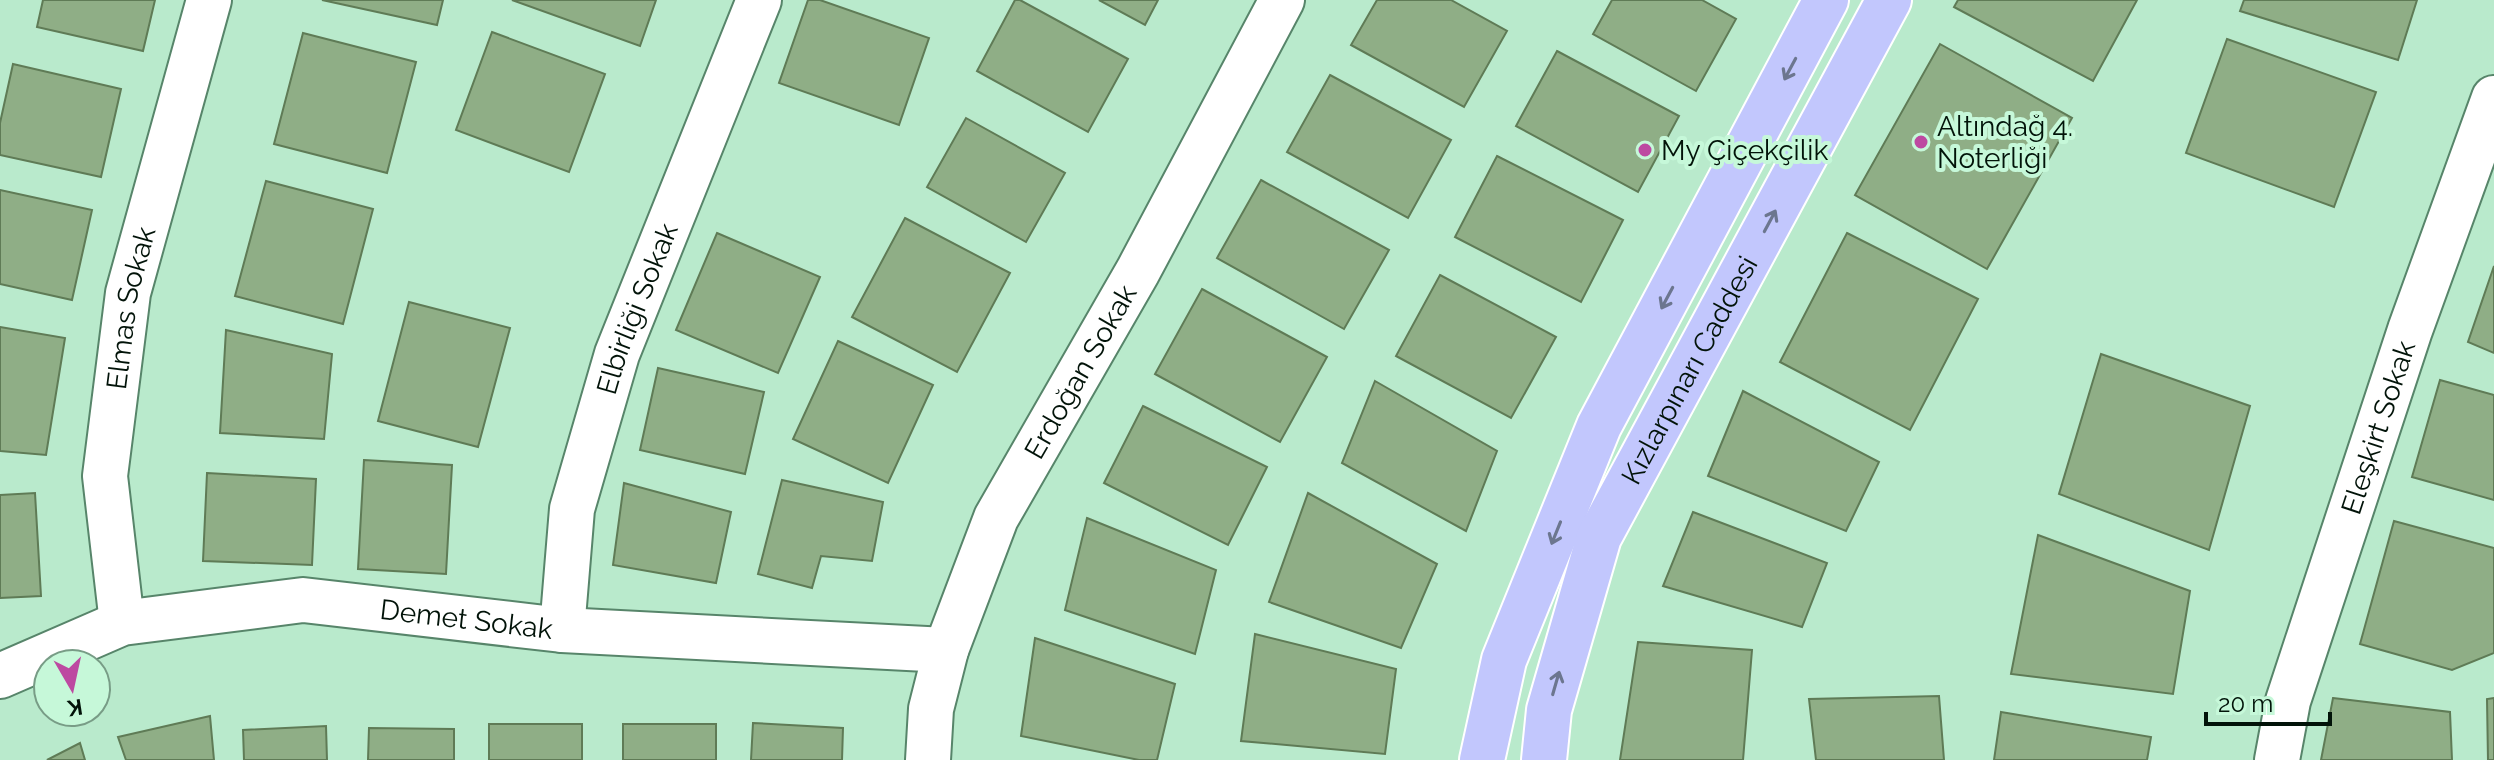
<svg xmlns="http://www.w3.org/2000/svg" width="2494" height="760" viewBox="0 0 2494 760" font-family="Raleway,sans-serif">
	<rect width="100%" height="100%" fill="#b9eacc"/>
	<g fill="#8fae86" stroke="#5f7b56" stroke-width="2">
		<path d="M43,0H155L143,51L37,27Z"/>
		<path d="M322,0H443L437,25Z"/>
		<path d="M512,0H656L640,46Z"/>
		<path d="M808,0H820L929,38L899,125L779,83Z"/>
		<path d="M1015,0H1020L1128,59L1088,132L977,71Z"/>
		<path d="M1099,0H1158L1145,25Z"/>
		<path d="M1377,0H1451L1507,31L1464,107L1351,45Z"/>
		<path d="M1612,0H1702L1736,19L1696,91L1593,34Z"/>
		<path d="M1958,0H2137L2093,81L1954,7Z"/>
		<path d="M2244,0H2417L2398,60L2240,11Z"/>
		<path d="M492,32L605,74L569,172L456,130Z"/>
		<path d="M303,33L416,62L387,173L274,144Z"/>
		<path d="M2227,39L2376,92L2334,207L2186,153Z"/>
		<path d="M1940,44L2072,118L1987,269L1855,195Z"/>
		<path d="M1557,51L1679,116L1638,192L1516,126Z"/>
		<path d="M13,64L121,89L101,177L0,155V123Z"/>
		<path d="M1330,75L1451,140L1408,218L1287,152Z"/>
		<path d="M966,118L1065,173L1026,242L927,187Z"/>
		<path d="M1497,156L1623,220L1581,302L1455,237Z"/>
		<path d="M1261,180L1389,250L1344,329L1217,258Z"/>
		<path d="M266,181L373,209L343,324L235,296Z"/>
		<path d="M0,190L92,210L72,300L0,284Z"/>
		<path d="M905,218L1010,273L957,372L852,317Z"/>
		<path d="M717,233L820,277L778,373L676,330Z"/>
		<path d="M1847,233L1978,299L1910,430L1780,362Z"/>
		<path d="M2494,266V353L2468,342Z"/>
		<path d="M1440,275L1556,337L1511,418L1396,356Z"/>
		<path d="M1202,289L1327,357L1280,442L1155,374Z"/>
		<path d="M409,302L510,328L478,447L378,421Z"/>
		<path d="M0,327L65,338L46,455L0,451Z"/>
		<path d="M226,330L332,354L324,439L220,433Z"/>
		<path d="M838,341L933,385L888,483L793,439Z"/>
		<path d="M2101,354L2250,406L2209,550L2059,494Z"/>
		<path d="M658,368L764,392L745,474L640,450Z"/>
		<path d="M2440,380L2494,395V500L2412,477Z"/>
		<path d="M1375,381L1497,451L1466,531L1342,463Z"/>
		<path d="M1743,391L1879,462L1846,531L1708,476Z"/>
		<path d="M1143,406L1267,467L1228,545L1104,483Z"/>
		<path d="M364,460L452,465L446,574L358,569Z"/>
		<path d="M207,473L316,479L312,565L203,561Z"/>
		<path d="M782,480L883,502L872,561L821,556L812,588L758,574Z"/>
		<path d="M624,483L731,512L716,583L613,565Z"/>
		<path d="M35,493L41,596L0,598V495Z"/>
		<path d="M1308,493L1437,564L1401,648L1269,602Z"/>
		<path d="M1693,512L1827,563L1802,627L1663,586Z"/>
		<path d="M1087,518L1216,570L1195,654L1065,610Z"/>
		<path d="M2394,521L2494,548V653L2452,670L2360,644Z"/>
		<path d="M2038,535L2190,591L2173,694L2011,674Z"/>
		<path d="M1255,634L1396,669L1385,754L1241,741Z"/>
		<path d="M1035,638L1175,684L1157,760H1139L1021,736Z"/>
		<path d="M1638,642L1752,650L1743,760H1620Z"/>
		<path d="M1939,696L1944,760H1816L1809,699Z"/>
		<path d="M2333,698L2450,712L2452,760H2321Z"/>
		<path d="M2494,698V760H2488L2487,699Z"/>
		<path d="M2001,712L2151,737L2147,760H1994Z"/>
		<path d="M210,716L214,760H126L118,737Z"/>
		<path d="M753,723L843,728L842,760H751Z"/>
		<rect x="489" y="724" width="93" height="36"/>
		<rect x="623" y="724" width="93" height="36"/>
		<path d="M326,726L327,760H244L243,730Z"/>
		<path d="M369,728L454,729V760H368Z"/>
		<path d="M80,743L85,760H47Z"/>
	</g>
	<g fill="none" stroke-linecap="round" stroke-linejoin="round">
		<g stroke="#57856a" stroke-width="48">
			<g id="street">
				<path id="s1" d="M122,623L105,476L128,293L209,0"/>
				<path id="s2" d="M562,630L572,509L617,354L759,0"/>
				<path id="s3" d="M0,676L122,623L303,600L562,630L946,650"/>
				<path id="s4" d="M928,760L931,709L946,650L996,518L1138,271L1282,0"/>
				<path id="s5" d="M2277,760L2288,701L2410,330L2494,98"/>
			</g>
		</g>
		<g stroke="#fff" stroke-width="48">
			<g id="primary">
				<path d="M1482,760L1504,660L1599,426L1826,0"/>
				<path id="s6" d="M1544,760L1549,710L1599,537L1889,0"/>
			</g>
		</g>
		<use href="#street" stroke="#fff" stroke-width="44"/>
		<use href="#primary" stroke="#c2c7fd" stroke-width="44"/>
	</g>
	<defs><path id="oneway-shaft" d="M-6 0H5M1.5-3L5.5 0L1.5 3" fill="none" stroke-width="1.6" stroke-linecap="round" stroke-linejoin="round" transform="scale(2)"/></defs>
	<g stroke="#6c768f">
		<use href="#oneway-shaft" transform="translate(1790 69) rotate(118)"/>
		<use href="#oneway-shaft" transform="translate(1770 221) rotate(-62)"/>
		<use href="#oneway-shaft" transform="translate(1667 298) rotate(118)"/>
		<use href="#oneway-shaft" transform="translate(1556 533) rotate(112)"/>
		<use href="#oneway-shaft" transform="translate(1556 683) rotate(-74)"/>
	</g>
	<g fill="#bd49a1" stroke="#c6f8d9" stroke-width="3">
		<circle cx="1921" cy="142" r="8"/>
		<circle cx="1645" cy="150" r="8"/>
	</g>
	<g text-anchor="middle" dominant-baseline="central" stroke-width="8" stroke-linejoin="round" paint-order="stroke">
		<g font-size="28" fill="#021309" stroke="#c6f8d9" text-anchor="start">
			<text x="1937" y="126">Altındağ 4.<tspan x="1937" dy="32">Noterliği</tspan></text>
			<text x="1661" y="150">My Çiçekçilik</text>
		</g>
		<g font-size="28" fill="#021309" stroke="#c6f8d9">
			<text stroke="none"><textPath href="#s1" startOffset="318">Elmas Sokak</textPath></text>
			<text stroke="none"><textPath href="#s2" startOffset="332">Elbirliği Sokak</textPath></text>
			<text stroke="none"><textPath href="#s6" startOffset="420">Kızlarpınarı Caddesi</textPath></text>
			<text stroke="none"><textPath href="#s4" startOffset="422">Erdoğan Sokak</textPath></text>
			<text stroke="none"><textPath href="#s5" startOffset="348">Eleşkirt Sokak</textPath></text>
			<text stroke="none"><textPath href="#s3" startOffset="480">Demet Sokak</textPath></text>
		</g>
	</g>
	<g transform="translate(72 688) rotate(171)"><circle r="38" fill="#c6f8d9" stroke="#789c86" stroke-width="2"/>
	<path d="M0-6L14 30L0 20L-14 30Z" fill="#bd49a1"/>
	<text y="-12" font-size="22" font-weight="bold" text-anchor="middle" fill="#021309">K</text>
	</g>
	<path d="M2206 712v12h124v-12" fill="none" stroke="#021309" stroke-width="4"/>
	<text x="2218" y="712" font-size="24" fill="#021309" stroke="#c6f8d9" stroke-width="6" paint-order="stroke">20 m</text>
</svg>
